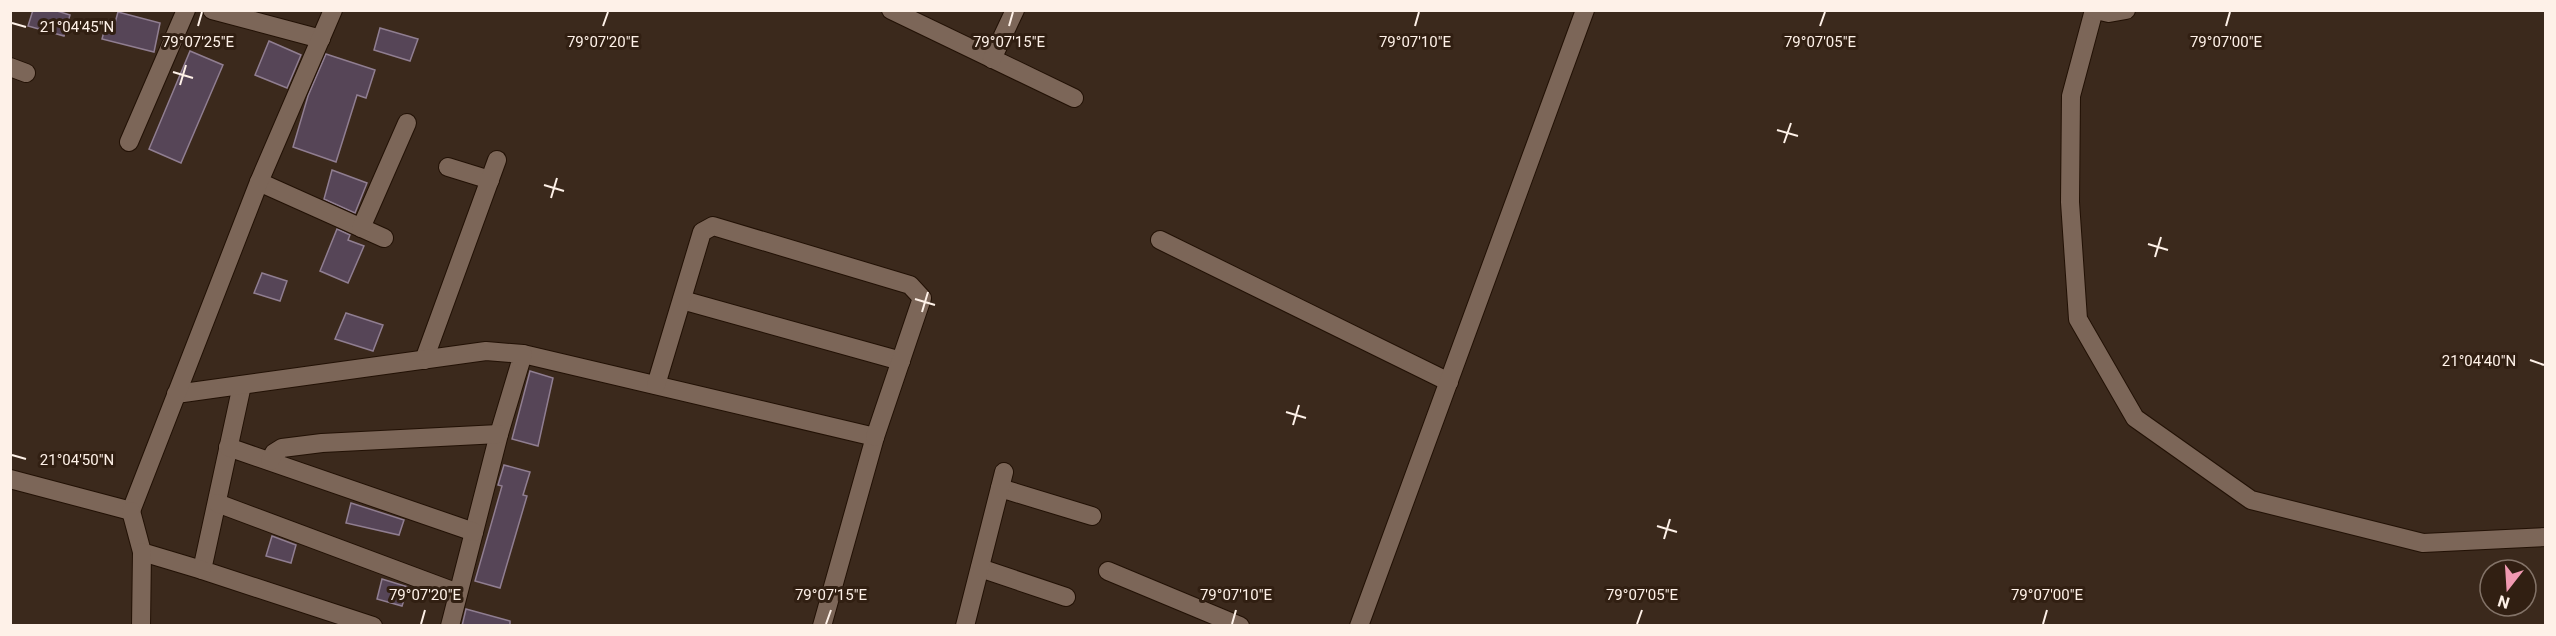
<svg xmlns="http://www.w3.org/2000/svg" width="2556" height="636" viewBox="0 0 2556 636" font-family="Roboto,sans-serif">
	<rect width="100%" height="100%" fill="#3b291c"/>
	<g fill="#564557" stroke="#907e91" stroke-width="1.5">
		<path d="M33,10H54L70,15L64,36L28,26Z"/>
		<path d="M118,12L160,23L154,52L102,39L107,20L115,23Z"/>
		<path d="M380,28L418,39L410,61L374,50Z"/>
		<path d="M269,41L301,55L287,88L255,75Z"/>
		<path d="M190,51L223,65L181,163L149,149Z"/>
		<path d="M326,54L375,70L366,98L357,95L336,162L293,147L308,96Z"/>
		<path d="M332,170L367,183L355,213L324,199Z"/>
		<path d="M337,229L350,235L348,240L364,246L348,283L320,271Z"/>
		<path d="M262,273L287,281L280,301L254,293Z"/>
		<path d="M346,313L383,325L373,351L335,339Z"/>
		<path d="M530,371L553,378L538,446L512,439Z"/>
		<path d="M504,465L530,472L523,495L527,496L500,588L475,581L502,486L498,485Z"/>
		<path d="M351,503L404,520L399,535L346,523Z"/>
		<path d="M272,536L296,545L291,563L266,556Z"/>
		<path d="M382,579L408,587L402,606L377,599Z"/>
		<path d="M466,609L510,621V626H462Z"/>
	</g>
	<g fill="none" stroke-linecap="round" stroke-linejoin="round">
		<g stroke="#221105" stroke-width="20">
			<g id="minor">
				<path d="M212,10L321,39"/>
				<path d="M891,10L1074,98"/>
				<path d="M2094,10L2071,96L2070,202L2078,319L2135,418L2251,500L2423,543L2546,537"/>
				<path d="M2096,10L2109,13L2126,10"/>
				<path d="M992,59L1015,10"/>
				<path d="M10,67L26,73"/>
				<path d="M129,142L186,10"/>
				<path d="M448,167L490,180"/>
				<path d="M259,182L384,238"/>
				<path d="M361,228L407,123"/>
				<path d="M1160,240L1449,382"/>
				<path d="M682,300L901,361"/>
				<path d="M523,354L875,437L822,626"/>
				<path d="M424,360L497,160"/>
				<path d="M242,385L202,570L373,626"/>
				<path d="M656,385L702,232L713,226L910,285L922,298L875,437"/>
				<path d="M176,394L486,351L523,354L499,434L450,626"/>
				<path d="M228,447L474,532"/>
				<path d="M270,461L274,453L282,448L322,443L499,434"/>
				<path d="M10,479L131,511L259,182L333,10"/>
				<path d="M1000,488L1092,516"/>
				<path d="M217,503L458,593"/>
				<path d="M131,511L142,552L202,570"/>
				<path d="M980,568L1066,597"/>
				<path d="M1108,571L1240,626"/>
				<path d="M141,626L142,552"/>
				<path d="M965,626L1004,472"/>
				<path d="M1359,626L1585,10"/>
			</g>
		</g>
		<use href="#minor" stroke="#7c6658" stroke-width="18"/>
	</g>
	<path fill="none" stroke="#fef1e8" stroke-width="2" d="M12,23L26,27M198,26L202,12M603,26L608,12M1009,26L1013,12M1415,26L1419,12M1820,26L1825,12M2226,26L2230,12M173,72L193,78M180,85L186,65M1777,130L1798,136M1784,143L1791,123M544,185L564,191M551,198L557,178M2148,244L2168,250M2155,257L2161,237M915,299L935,305M922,312L928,292M2530,360L2544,365M1286,412L1306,418M1293,425L1299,405M12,455L26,459M1657,526L1677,532M1664,539L1670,519M421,624L425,610M826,624L831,610M1232,624L1236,610M1637,624L1642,610M2043,624L2047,610"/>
	<g font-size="15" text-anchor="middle" fill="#fef1e8" stroke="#311f12" stroke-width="6" stroke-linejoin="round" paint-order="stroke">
		<text x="77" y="32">21°04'45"N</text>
		<text x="198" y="47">79°07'25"E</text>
		<text x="603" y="47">79°07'20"E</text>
		<text x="1009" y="47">79°07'15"E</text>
		<text x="1415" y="47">79°07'10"E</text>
		<text x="1820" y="47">79°07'05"E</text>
		<text x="2226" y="47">79°07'00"E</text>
		<text x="2479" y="366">21°04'40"N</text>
		<text x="77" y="465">21°04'50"N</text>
		<text x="425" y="600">79°07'20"E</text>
		<text x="831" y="600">79°07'15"E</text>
		<text x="1236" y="600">79°07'10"E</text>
		<text x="1642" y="600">79°07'05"E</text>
		<text x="2047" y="600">79°07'00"E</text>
	</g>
	<rect width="2556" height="636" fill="none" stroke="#fef1e8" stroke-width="24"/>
	<g transform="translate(2508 588) rotate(197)"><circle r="28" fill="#311f12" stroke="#837368" stroke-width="1.5"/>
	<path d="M0-4.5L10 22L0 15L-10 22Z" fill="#f19ab2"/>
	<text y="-9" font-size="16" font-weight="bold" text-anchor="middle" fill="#fef1e8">N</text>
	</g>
</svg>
